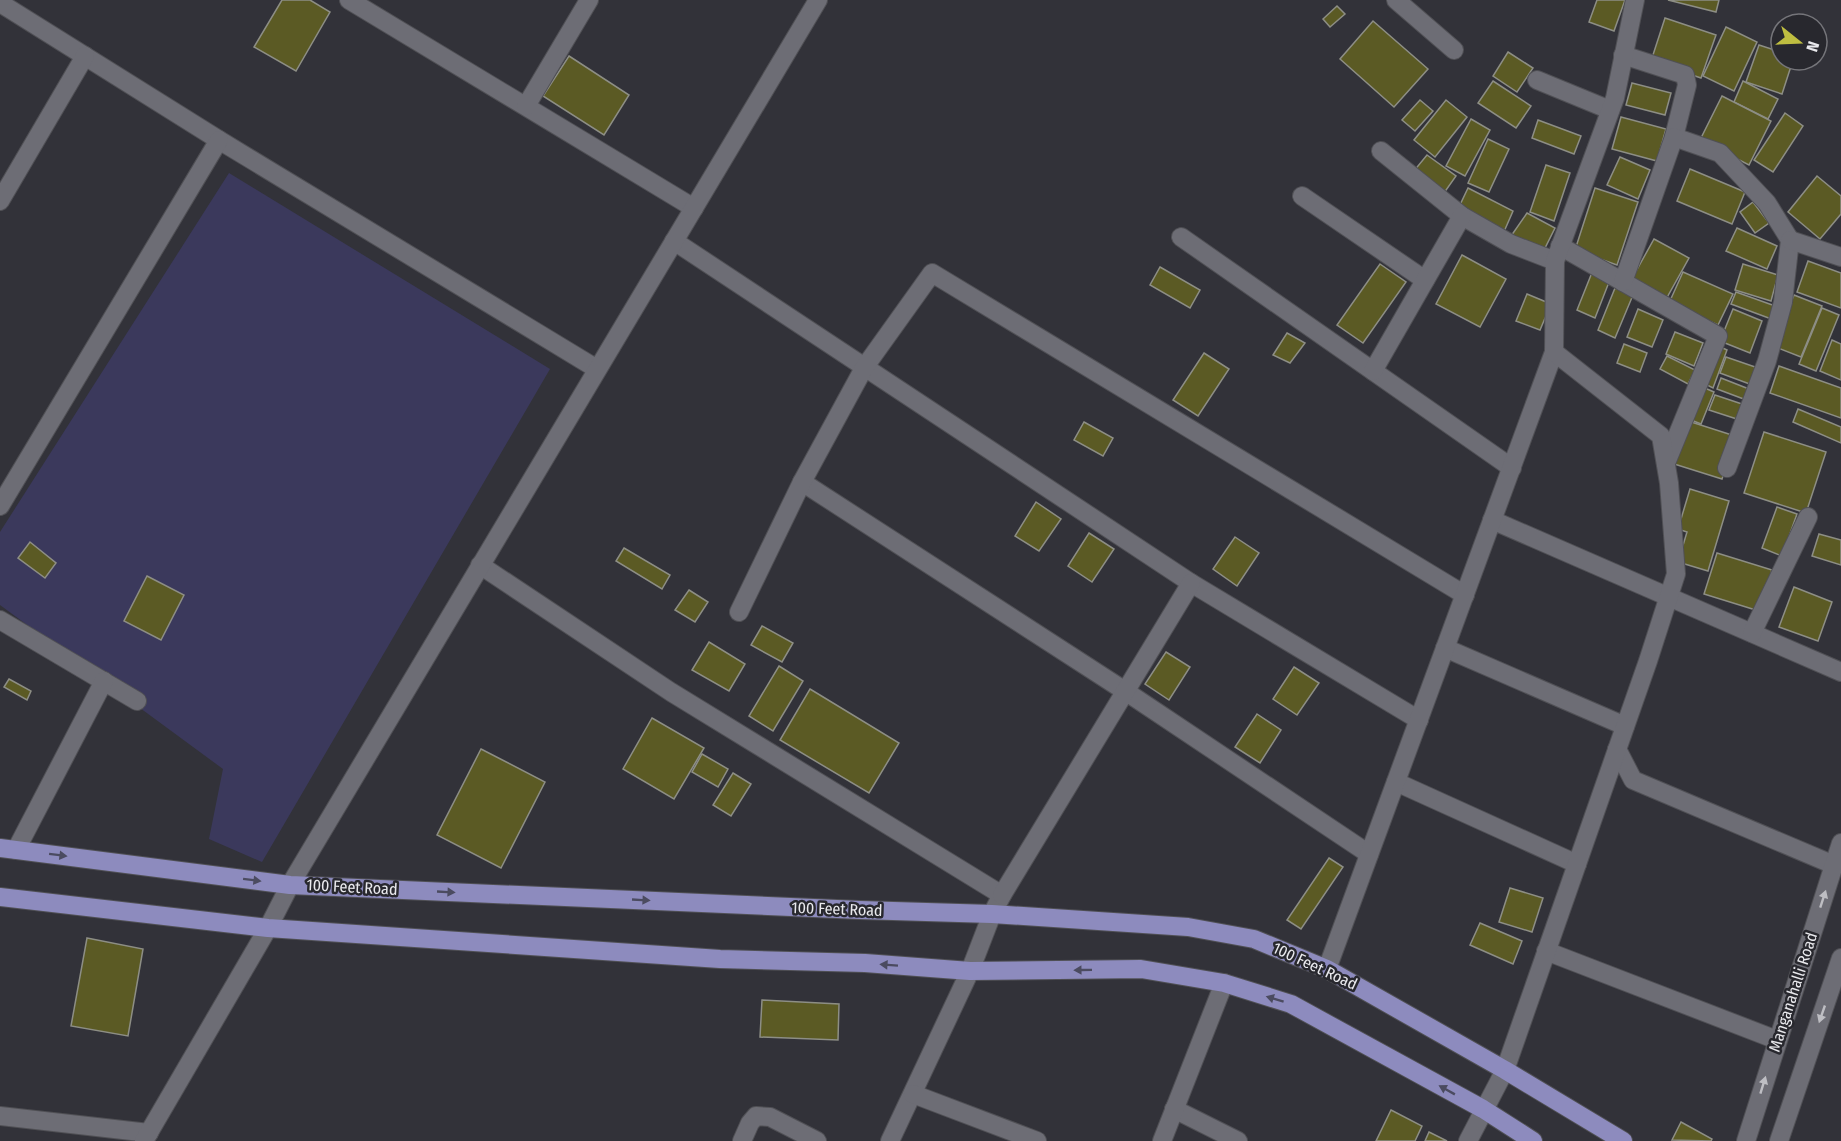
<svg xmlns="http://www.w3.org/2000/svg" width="1841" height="1141" viewBox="0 0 1841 1141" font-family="'Fira Sans Condensed',sans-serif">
	<rect width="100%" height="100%" fill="#323239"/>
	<path fill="#3b395c" d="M229,173L550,369L262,862L209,839L223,769L0,605V532Z"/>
	<g fill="#5b5a24" stroke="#8d8e85" stroke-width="1.5">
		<path d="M282,0H310L330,12L296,71L254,47Z"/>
		<path d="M1597,0H1625L1614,31L1589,22Z"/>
		<path d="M1668,0H1719L1716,12Z"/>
		<path d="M1337,6L1345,14L1330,27L1323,19Z"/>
		<path d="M1665,18L1716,35L1701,78L1651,61Z"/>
		<path d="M1373,21L1428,69L1394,107L1340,59Z"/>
		<path d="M1726,27L1757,42L1734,91L1703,76Z"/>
		<path d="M1759,45L1781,52V60H1793L1782,94L1746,82Z"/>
		<path d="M1508,52L1533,68L1517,92L1493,76Z"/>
		<path d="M569,56L629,95L604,135L543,96Z"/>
		<path d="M1493,81L1531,106L1516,128L1478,103Z"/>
		<path d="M1743,81L1778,99L1768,119L1734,102Z"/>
		<path d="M1632,83L1671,93L1665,115L1626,105Z"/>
		<path d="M1722,96L1771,121L1749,165L1700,140Z"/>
		<path d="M1420,100L1433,111L1415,131L1402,120Z"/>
		<path d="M1446,100L1467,117L1435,157L1414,140Z"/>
		<path d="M1785,113L1803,126L1773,172L1754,160Z"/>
		<path d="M1621,117L1666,129L1657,161L1612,149Z"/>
		<path d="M1471,119L1490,130L1465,176L1446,166Z"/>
		<path d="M1538,120L1581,136L1574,154L1532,138Z"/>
		<path d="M1488,139L1509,149L1489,192L1468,183Z"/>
		<path d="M1427,155L1456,176L1444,193L1413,172Z"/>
		<path d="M1620,157L1650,170L1638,199L1607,185Z"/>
		<path d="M1546,165L1570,173L1554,221L1530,212Z"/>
		<path d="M1690,169L1745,192L1732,224L1677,201Z"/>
		<path d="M1817,176L1841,196V214L1820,239L1788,212Z"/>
		<path d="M1468,188L1513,211L1503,234L1459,207Z"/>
		<path d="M1595,188L1638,202L1617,265L1575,250Z"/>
		<path d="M1753,202L1769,223L1755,233L1740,212Z"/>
		<path d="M1527,213L1555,228L1543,252L1509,239Z"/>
		<path d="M1737,228L1777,246L1767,269L1726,251Z"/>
		<path d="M1654,239L1689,258L1665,301L1630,282Z"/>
		<path d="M1462,255L1506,279L1480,327L1436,304Z"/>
		<path d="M1808,261L1841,273V308L1797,292Z"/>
		<path d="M1380,264L1406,282L1363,343L1337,325Z"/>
		<path d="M1743,264L1778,275L1771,301L1735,290Z"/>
		<path d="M1160,267L1200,290L1190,308L1150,285Z"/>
		<path d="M1593,270L1611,277L1595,318L1577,310Z"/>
		<path d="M1683,272L1733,294L1718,325L1669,303Z"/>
		<path d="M1615,288L1633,295L1615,338L1598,330Z"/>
		<path d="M1736,292L1778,307L1774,320L1731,304Z"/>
		<path d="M1527,294L1551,304L1540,330L1516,321Z"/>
		<path d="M1794,295L1822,306L1801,357L1773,346Z"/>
		<path d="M1822,308L1839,315L1816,371L1799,364Z"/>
		<path d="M1638,309L1663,320L1652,347L1627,337Z"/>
		<path d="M1733,309L1762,321L1750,353L1720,341Z"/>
		<path d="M1675,332L1703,343L1694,366L1666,354Z"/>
		<path d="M1287,333L1305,343L1290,363L1273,355Z"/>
		<path d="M1832,340L1841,344V380L1820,371Z"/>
		<path d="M1624,344L1647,353L1640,372L1617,363Z"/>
		<path d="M1716,345L1727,350L1713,388L1701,382Z"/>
		<path d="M1204,353L1229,369L1198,416L1173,400Z"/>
		<path d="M1667,356L1695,370L1688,384L1660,369Z"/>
		<path d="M1726,357L1761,369L1755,386L1720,373Z"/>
		<path d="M1779,366L1841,388V418L1770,393Z"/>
		<path d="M1721,378L1754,391L1749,401L1717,389Z"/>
		<path d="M1700,386L1714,392L1701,424L1686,418Z"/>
		<path d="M1715,395L1748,406L1743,421L1709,410Z"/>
		<path d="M1798,409L1841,427V443L1793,422Z"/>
		<path d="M1685,420L1735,436L1722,479L1671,463Z"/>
		<path d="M1084,422L1113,438L1103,456L1074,440Z"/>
		<path d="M1764,432L1826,452L1806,513L1744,493Z"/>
		<path d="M1690,489L1729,501L1708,571L1678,562L1687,532L1678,529Z"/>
		<path d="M1036,502L1061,519L1039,551L1015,536Z"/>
		<path d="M1777,507L1797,514L1782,556L1762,548Z"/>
		<path d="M1089,533L1114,549L1092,582L1068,566Z"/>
		<path d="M1819,534L1841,540V565L1812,556Z"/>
		<path d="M1235,537L1259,553L1237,586L1213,569Z"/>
		<path d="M30,542L56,563L45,578L18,558Z"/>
		<path d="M624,548L670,575L662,589L616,561Z"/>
		<path d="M1717,553L1772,570L1759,611L1704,594Z"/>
		<path d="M147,576L184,595L161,640L124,621Z"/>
		<path d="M1794,587L1832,602L1818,641L1779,627Z"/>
		<path d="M689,590L708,602L695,622L675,610Z"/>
		<path d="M762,626L793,643L782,662L751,645Z"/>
		<path d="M709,642L745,664L729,691L692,670Z"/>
		<path d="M1166,652L1190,667L1169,700L1145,684Z"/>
		<path d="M779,666L803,681L773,731L749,716Z"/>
		<path d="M1294,667L1319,683L1297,715L1273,699Z"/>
		<path d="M9,679L31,691L27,700L4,687Z"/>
		<path d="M810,689L899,743L869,793L780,740Z"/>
		<path d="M1257,714L1281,730L1260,763L1235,747Z"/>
		<path d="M652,718L704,748L674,799L623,769Z"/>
		<path d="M481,749L545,782L501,868L437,835Z"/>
		<path d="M702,754L728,769L718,787L692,772Z"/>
		<path d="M733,773L751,784L731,816L713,805Z"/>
		<path d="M1329,858L1343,867L1301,929L1287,920Z"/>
		<path d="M1510,888L1543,898L1532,932L1499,922Z"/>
		<path d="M1480,923L1522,941L1513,964L1470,945Z"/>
		<path d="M87,938L143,949L128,1036L71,1026Z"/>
		<path d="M762,1000L839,1004L838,1040L760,1037Z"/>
		<path d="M1391,1110L1422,1126L1415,1141H1376Z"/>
		<path d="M1681,1122L1712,1139L1711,1141L1672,1140Z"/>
		<path d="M1429,1132L1447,1141H1425Z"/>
	</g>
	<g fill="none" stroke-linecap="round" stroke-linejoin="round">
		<g stroke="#505055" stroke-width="20">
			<g id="minor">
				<path d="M349,0L694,208"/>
				<path d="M1396,0L1454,50"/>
				<path d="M0,3L219,140L597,369"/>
				<path d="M1623,55L1685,75L1687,85L1674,137L1720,153L1767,203L1790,240L1783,302L1767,361L1727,468"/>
				<path d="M1537,80L1610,110"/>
				<path d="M526,106L589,0"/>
				<path d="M1381,151L1462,216L1511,244L1555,261"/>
				<path d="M1302,196L1425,280"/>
				<path d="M0,201L85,56"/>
				<path d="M1181,237L1512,468"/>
				<path d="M1790,240L1841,257"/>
				<path d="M674,241L1191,583L1419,720"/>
				<path d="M1560,246L1718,336L1666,463"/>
				<path d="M1623,282L1674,137"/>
				<path d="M1373,371L1462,216"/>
				<path d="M802,482L1125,691L1369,854"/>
				<path d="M0,506L219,140"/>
				<path d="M1492,520L1841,672"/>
				<path d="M480,565L671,692L1002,895L992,914L970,971L890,1141"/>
				<path d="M739,612L802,482L864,368L932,273L1465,595"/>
				<path d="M0,620L137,701"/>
				<path d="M1752,633L1808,517"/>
				<path d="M1445,648L1625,726"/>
				<path d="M1617,749L1633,780L1834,865"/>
				<path d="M1396,782L1577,864"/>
				<path d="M16,850L104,681"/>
				<path d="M1002,895L1191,583"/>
				<path d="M1546,951L1777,1040"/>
				<path d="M1327,969L1554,352"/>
				<path d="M913,1094L1037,1141"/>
				<path d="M1174,1109L1238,1141"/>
				<path d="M0,1116L149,1133"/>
				<path d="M144,1141L268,928L290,885L818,0"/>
				<path d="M742,1141L750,1123L756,1116L770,1117L817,1141"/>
				<path d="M1162,1141L1224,983"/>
				<path d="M1468,1141L1505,1070L1648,661L1676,574L1669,483L1661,436L1554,352L1555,261L1615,98L1635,0"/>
				<path d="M1746,1141L1841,843"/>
				<path d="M1779,1141L1841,958"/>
			</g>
		</g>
		<g stroke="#505055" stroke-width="20">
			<g id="major">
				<path d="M0,848L290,885L860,910L992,914L1188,927L1254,939L1327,969L1505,1070L1623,1141"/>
				<path d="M0,897L268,928L720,959L865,963L970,971L1141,969L1224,983L1291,1004L1483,1109L1533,1141"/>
			</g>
		</g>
		<use href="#minor" stroke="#6d6d75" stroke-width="18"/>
		<use href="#major" stroke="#8d8bbe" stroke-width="18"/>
	</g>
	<defs><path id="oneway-solid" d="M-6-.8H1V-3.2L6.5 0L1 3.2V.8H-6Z" transform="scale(1.5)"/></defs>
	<g fill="#4b4b60">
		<use href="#oneway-solid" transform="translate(58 855) rotate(7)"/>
		<use href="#oneway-solid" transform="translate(252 880) rotate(7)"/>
		<use href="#oneway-solid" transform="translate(446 892) rotate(3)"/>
		<use href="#oneway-solid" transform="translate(641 900) rotate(3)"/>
		<use href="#oneway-solid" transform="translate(889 965) rotate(-176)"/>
		<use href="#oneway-solid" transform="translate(1083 970) rotate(179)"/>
		<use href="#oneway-solid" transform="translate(1275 999) rotate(-163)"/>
		<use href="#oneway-solid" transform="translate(1447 1090) rotate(-151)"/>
	</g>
	<g fill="#bebec3">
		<use href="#oneway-solid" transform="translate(1823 899) rotate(-72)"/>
		<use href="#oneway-solid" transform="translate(1822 1014) rotate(109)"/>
		<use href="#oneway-solid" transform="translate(1763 1085) rotate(-73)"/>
	</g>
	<g text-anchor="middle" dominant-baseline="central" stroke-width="5" stroke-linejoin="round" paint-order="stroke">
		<g font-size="16" fill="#e9e9ed" stroke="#28282e">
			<text transform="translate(352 887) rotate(3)">100 Feet Road</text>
			<text transform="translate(837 909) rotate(2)">100 Feet Road</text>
			<text transform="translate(1315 966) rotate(25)">100 Feet Road</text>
			<text transform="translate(1793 992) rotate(-72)">Manganahalli Road</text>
		</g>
	</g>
	<g transform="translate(1799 42) rotate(108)"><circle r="28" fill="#28282e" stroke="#75757a" stroke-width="1.5"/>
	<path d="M0-4.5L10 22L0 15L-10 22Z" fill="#bfbe41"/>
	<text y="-9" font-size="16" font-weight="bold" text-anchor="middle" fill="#e9e9ed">N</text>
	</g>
</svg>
